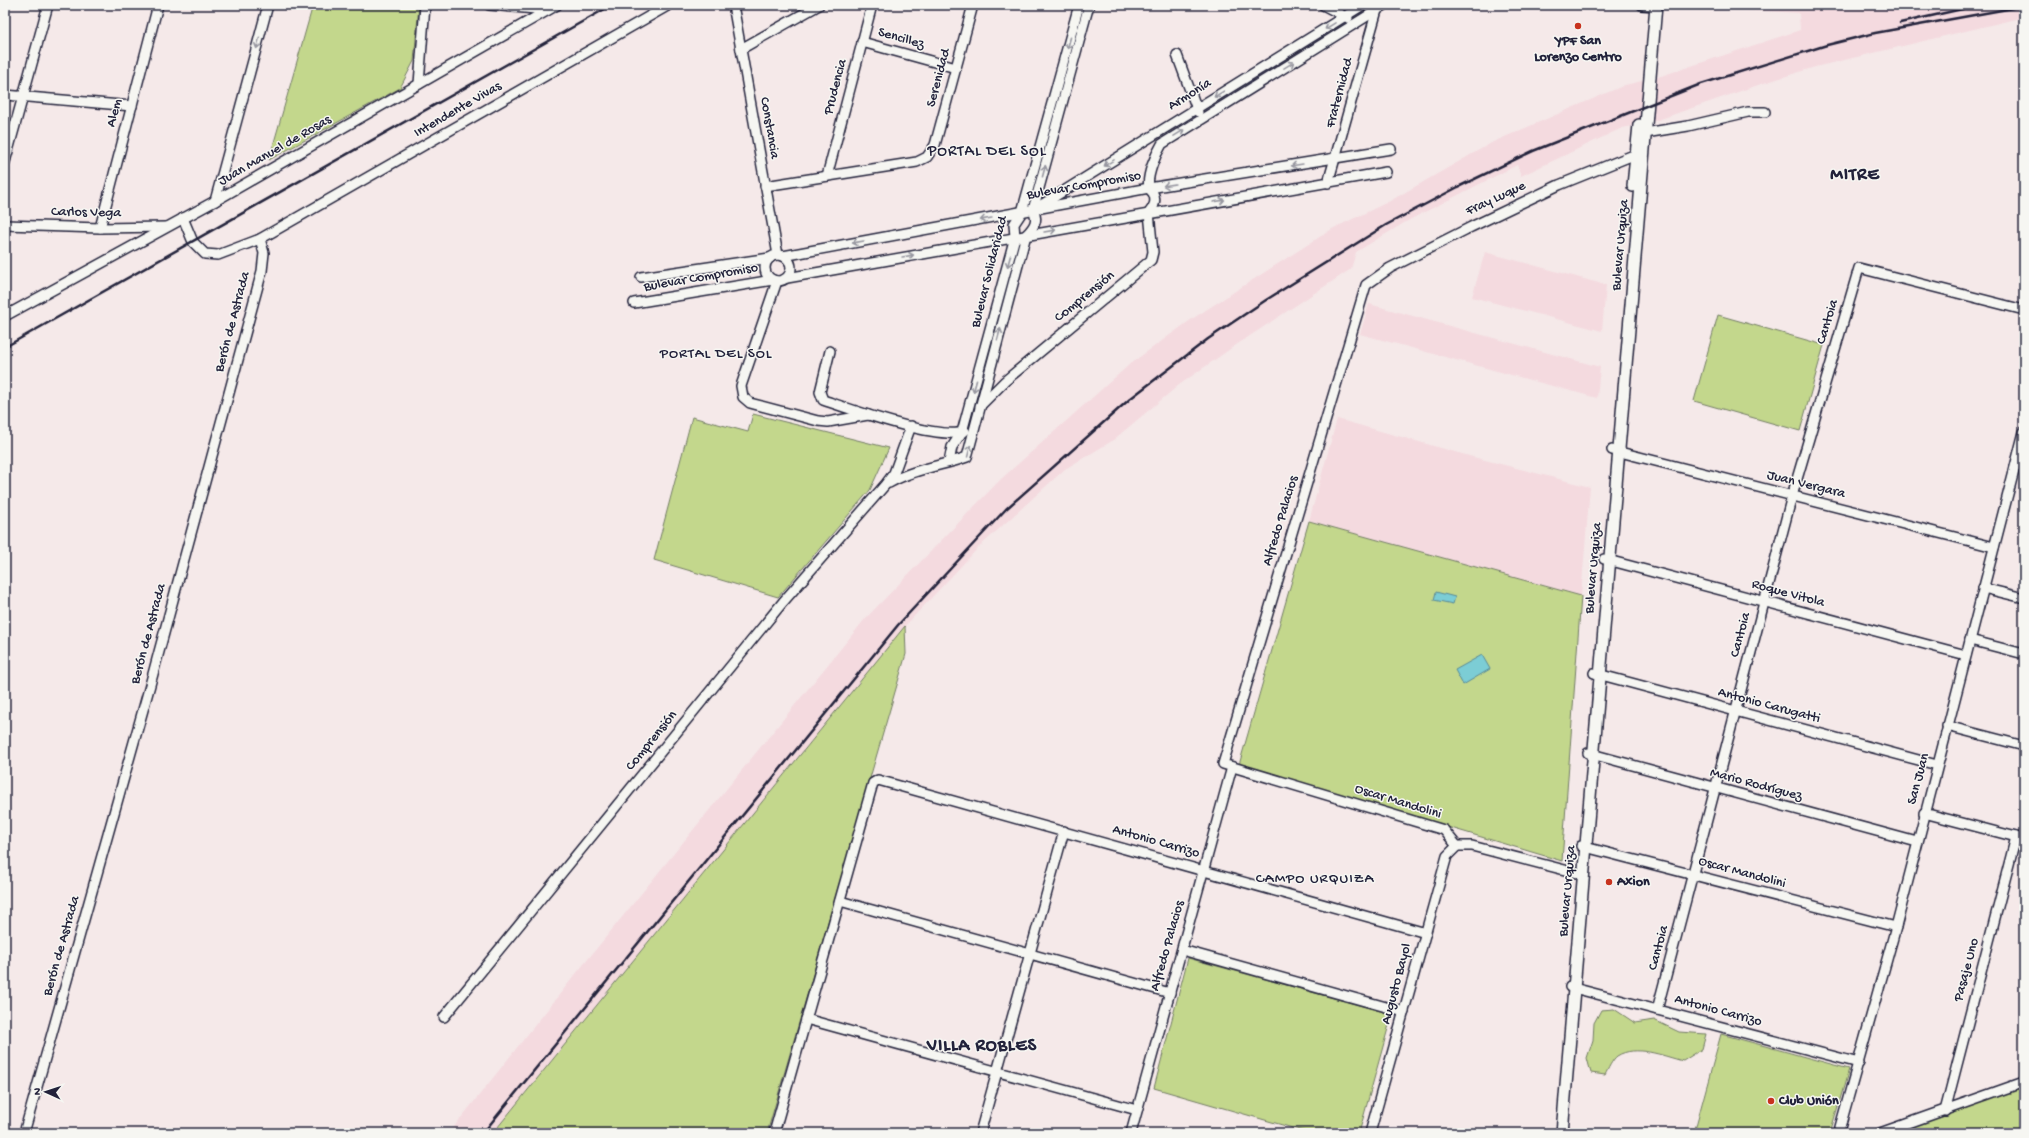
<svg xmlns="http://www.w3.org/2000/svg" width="2029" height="1138" viewBox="0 0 2029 1138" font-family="'Gochi Hand',sans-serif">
	<rect width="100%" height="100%" fill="#f5e9e9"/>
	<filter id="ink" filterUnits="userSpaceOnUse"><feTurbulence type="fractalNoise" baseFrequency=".025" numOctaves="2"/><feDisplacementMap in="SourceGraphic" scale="8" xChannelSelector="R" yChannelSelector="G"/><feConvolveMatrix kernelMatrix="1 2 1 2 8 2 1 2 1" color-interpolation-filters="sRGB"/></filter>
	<g filter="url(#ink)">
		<g fill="#f4dadf">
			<path d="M1661,5H2024V17L1815,67L1758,85L1652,122L1622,128L1521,176L1517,165L1409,220L1356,252L1351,269L1233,347L1179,385L1112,441L1065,469L979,547L905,626L493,1133H449L575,975L865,619L1000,480L1130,364L1192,319L1332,229L1390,201L1493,142L1625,85L1655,78L1800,30L1799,13Z"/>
			<path d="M1485,252L1606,285L1602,331L1472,297Z"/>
			<path d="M1369,304L1600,367L1597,398L1360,334Z"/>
			<path d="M1337,419L1473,457L1590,487L1581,596L1309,521Z"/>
		</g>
		<g fill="#c3d78c" stroke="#727c64">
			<path d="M313,5H419L414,61L400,88L269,160Z"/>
			<path d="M1718,315L1824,345L1800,431L1694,401Z"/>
			<path d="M753,414L889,448L870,490L778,597L654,560L692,417L748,432Z"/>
			<path d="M1309,521L1581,596L1562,861L1239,765Z"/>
			<path d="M905,626L906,654L767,1133H493Z"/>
			<path d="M1188,958L1392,1014L1359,1133H1310L1154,1088Z"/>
			<path d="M1614,1009L1635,1023L1654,1020L1679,1032L1706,1034L1702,1049L1683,1061C1663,1056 1636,1044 1617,1056C1612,1060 1608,1069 1605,1075L1591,1073L1587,1058L1593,1040L1594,1023L1601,1010Z"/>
			<path d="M1721,1034L1849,1069L1830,1133H1694Z"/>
			<path d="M2024,1082V1133H1880Z"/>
		</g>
		<g fill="#7ccdd5" stroke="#588997">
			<path d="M1436,592L1455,597L1453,604L1434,600Z"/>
			<path d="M1482,655L1490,669L1463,685L1455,670Z"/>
		</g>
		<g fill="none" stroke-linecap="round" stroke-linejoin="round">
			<g stroke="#22223b" stroke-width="12">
				<g id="minor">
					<path d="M489,5L548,10"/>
					<path d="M733,5L778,255"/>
					<path d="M1323,5L1348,18"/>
					<path d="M1642,5L1656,6"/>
					<path d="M862,42L956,68"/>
					<path d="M741,49L819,5"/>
					<path d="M1177,55L1198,112"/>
					<path d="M419,84L425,5"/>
					<path d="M5,95L132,106"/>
					<path d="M1639,134L1688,126L1748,112H1765"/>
					<path d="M5,162L48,5"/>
					<path d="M827,176L872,5"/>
					<path d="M1328,183L1377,10"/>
					<path d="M765,186L917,162L927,157L935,145L973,5"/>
					<path d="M215,201L268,5"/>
					<path d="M1038,207L1363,5"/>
					<path d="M183,218L193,242L205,254L218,255L260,239L669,5"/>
					<path d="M5,225L100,228L166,227"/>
					<path d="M100,228L158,5"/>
					<circle cx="778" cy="268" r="13"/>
					<path d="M783,256L1149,188L1391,149"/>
					<path d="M641,277L770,258"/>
					<path d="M787,278L1386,172"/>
					<path d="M777,281L741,386L743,397L750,403L818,421L828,422L868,415"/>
					<path d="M634,303L773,280"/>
					<path d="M5,316L215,201L557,5"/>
					<path d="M830,351L820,392L823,400C850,409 941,442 965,431"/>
					<path d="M980,406L1005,381L1151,260L1153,252L1149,213C1154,207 1157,201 1153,193C1152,192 1150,190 1149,188C1146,176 1156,154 1162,144L1385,5"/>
					<path d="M1612,450L1994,547"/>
					<path d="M949,462L952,447L962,432L1015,237L1014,224L1022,212L1079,5"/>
					<path d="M889,483C914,469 941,466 967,457L1026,235C1034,227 1039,220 1033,210L1089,5"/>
					<path d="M1604,559L1966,655"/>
					<path d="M1983,588L2024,598"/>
					<path d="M1970,640L2024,654"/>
					<path d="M1594,673L1937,765"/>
					<path d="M1947,726L2024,746"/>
					<path d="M1588,753L1917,842"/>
					<path d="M1924,813L2024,839"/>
					<path d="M1581,846L1896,927"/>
					<path d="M1584,875L1472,846H1457L1444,830L1223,764L1366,285L1390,268L1471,227L1559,185L1641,152"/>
					<path d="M840,901L1170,993"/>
					<path d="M1182,950L1404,1012"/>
					<path d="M1570,987L1859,1063"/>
					<path d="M1657,1010L1792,496L1859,268L2024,310"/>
					<path d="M444,1017L783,602L885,485L894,473L911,426"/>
					<path d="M806,1019L1137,1110"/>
					<path d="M1945,1111L2016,837"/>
					<path d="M24,1133L150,685L262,271L264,253L260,239"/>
					<path d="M774,1133L873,783L878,780L1426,933"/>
					<path d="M980,1133L1064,831"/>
					<path d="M1131,1133L1232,767"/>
					<path d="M1370,1133L1447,856L1457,846"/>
					<path d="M1840,1133V1127L1896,927L2024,432"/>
					<path d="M1880,1133L2024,1082"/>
				</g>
			</g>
			<g stroke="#22223b" stroke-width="14">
				<g id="major">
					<path d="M1633,186L1639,125"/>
					<path d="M1562,1133L1656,5"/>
				</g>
			</g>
			<use href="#minor" stroke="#f6f6f2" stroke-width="9"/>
			<use href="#major" stroke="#f6f6f2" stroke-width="11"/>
			<g stroke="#22223b" stroke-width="2.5">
				<path d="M1900,23L1980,5"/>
				<path d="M5,347L612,5"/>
				<path d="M483,1133L898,625L1006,509L1131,398L1208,339L1266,300L1386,225L1458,187L1533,151L1701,84L1827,45L1875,33L2024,6"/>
			</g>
		</g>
		<defs><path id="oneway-shaft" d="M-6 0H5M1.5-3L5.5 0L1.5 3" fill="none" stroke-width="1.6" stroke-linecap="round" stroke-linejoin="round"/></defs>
		<g stroke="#9797a0">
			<use href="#oneway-shaft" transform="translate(1330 26) rotate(148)"/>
			<use href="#oneway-shaft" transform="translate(258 43) rotate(105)"/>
			<use href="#oneway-shaft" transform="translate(1069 43) rotate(105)"/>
			<use href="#oneway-shaft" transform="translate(1289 65) rotate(-32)"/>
			<use href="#oneway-shaft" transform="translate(1219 94) rotate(148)"/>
			<use href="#oneway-shaft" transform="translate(1179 133) rotate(-32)"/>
			<use href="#oneway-shaft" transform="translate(1109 163) rotate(148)"/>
			<use href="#oneway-shaft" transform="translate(1297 165) rotate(171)"/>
			<use href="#oneway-shaft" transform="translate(1044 171) rotate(-75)"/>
			<use href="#oneway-shaft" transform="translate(1169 185) rotate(171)"/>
			<use href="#oneway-shaft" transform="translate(1219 201) rotate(-10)"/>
			<use href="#oneway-shaft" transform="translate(986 219) rotate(170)"/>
			<use href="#oneway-shaft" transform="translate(1050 231) rotate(-10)"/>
			<use href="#oneway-shaft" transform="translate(858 242) rotate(170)"/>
			<use href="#oneway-shaft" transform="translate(908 256) rotate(-10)"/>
			<use href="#oneway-shaft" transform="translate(1009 261) rotate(105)"/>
			<use href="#oneway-shaft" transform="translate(999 334) rotate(-75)"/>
			<use href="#oneway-shaft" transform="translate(975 386) rotate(105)"/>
			<use href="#oneway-shaft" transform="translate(969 451) rotate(-76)"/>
		</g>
	</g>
	<g fill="#c8321e" stroke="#f6f6f2" stroke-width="1.5">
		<circle cx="1578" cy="26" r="4"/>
		<circle cx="1609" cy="882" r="4"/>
		<circle cx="1771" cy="1101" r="4"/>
	</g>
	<g text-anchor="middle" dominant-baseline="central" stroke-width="3" stroke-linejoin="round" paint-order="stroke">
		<g font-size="14" fill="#22223b" stroke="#f6f6f2">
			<text transform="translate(901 39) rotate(16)">Sencillez</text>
			<text transform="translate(939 78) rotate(-75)">Serenidad</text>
			<text transform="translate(836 87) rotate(-75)">Prudencia</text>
			<text transform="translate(1340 93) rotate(-75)">Fraternidad</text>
			<text transform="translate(1190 95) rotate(-32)">Armonía</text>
			<text transform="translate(458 110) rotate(-30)">Intendente Vivas</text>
			<text transform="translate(115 113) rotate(-75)">Alem</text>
			<text transform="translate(769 128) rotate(80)">Constancia</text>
			<text transform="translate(275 151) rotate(-30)">Juan Manuel de Rosas</text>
			<text transform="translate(1084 186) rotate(-10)">Bulevar Compromiso</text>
			<text transform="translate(1496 199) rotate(-25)">Fray Luque</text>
			<text transform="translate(86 213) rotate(1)">Carlos Vega</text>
			<text transform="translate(1621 245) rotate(-85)">Bulevar Urquiza</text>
			<text transform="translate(990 272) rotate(-76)">Bulevar Solidaridad</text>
			<text transform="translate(701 278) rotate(-10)">Bulevar Compromiso</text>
			<text transform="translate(1085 297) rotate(-39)">Comprensión</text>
			<text transform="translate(233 322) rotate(-75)">Berón de Astrada</text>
			<text transform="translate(1828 322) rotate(-73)">Cantoia</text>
			<text transform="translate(1806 485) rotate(14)">Juan Vergara</text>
			<text transform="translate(1281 521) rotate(-73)">Alfredo Palacios</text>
			<text transform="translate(1594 568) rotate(-85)">Bulevar Urquiza</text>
			<text transform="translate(1788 594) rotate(15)">Roque Vitola</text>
			<text transform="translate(149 634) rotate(-75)">Berón de Astrada</text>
			<text transform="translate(1741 635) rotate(-75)">Cantoia</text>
			<text transform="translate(1769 706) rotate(15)">Antonio Carugatti</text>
			<text transform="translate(652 741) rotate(-51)">Comprensión</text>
			<text transform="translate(1919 779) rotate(-75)">San Juan</text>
			<text transform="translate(1756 785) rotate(15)">Mario Rodríguez</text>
			<text transform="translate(1398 802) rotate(17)">Oscar Mandolini</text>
			<text transform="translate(1156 842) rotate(16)">Antonio Carrizo</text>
			<text transform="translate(1742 873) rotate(15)">Oscar Mandolini</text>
			<text transform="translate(1568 891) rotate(-85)">Bulevar Urquiza</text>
			<text transform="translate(62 946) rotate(-74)">Berón de Astrada</text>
			<text transform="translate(1168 946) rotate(-74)">Alfredo Palacios</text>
			<text transform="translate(1659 948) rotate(-75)">Cantoia</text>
			<text transform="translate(1967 970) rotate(-75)">Pasaje Uno</text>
			<text transform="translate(1397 984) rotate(-75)">Augusto Bayol</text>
			<text transform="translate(1718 1011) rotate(15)">Antonio Carrizo</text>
		</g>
		<g font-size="14" font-weight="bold" fill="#22223b" stroke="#f6f6f2" text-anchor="start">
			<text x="1578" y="41" text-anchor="middle">YPF San<tspan x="1578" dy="16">Lorenzo Centro</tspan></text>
			<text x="1617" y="882">Axion</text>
			<text x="1779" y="1101">Club Unión</text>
		</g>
		<g font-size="15" letter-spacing="1" fill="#22223b" stroke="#f6f6f2">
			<text x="716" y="354">PORTAL DEL SOL</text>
			<text x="1315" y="879">CAMPO URQUIZA</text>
		</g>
		<g font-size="16" letter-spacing="1" fill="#22223b" stroke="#f6f6f2">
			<text x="987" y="152">PORTAL DEL SOL</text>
		</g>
		<g font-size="18" font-weight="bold" letter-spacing="1" fill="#22223b" stroke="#f6f6f2">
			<text x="1855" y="175">MITRE</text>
			<text x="982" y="1046">VILLA ROBLES</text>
		</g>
	</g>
	<rect width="2029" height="1138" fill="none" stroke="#f6f6f2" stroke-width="20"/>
	<rect x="10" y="10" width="2009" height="1118" fill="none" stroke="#22223b" stroke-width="1.5" filter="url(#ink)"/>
	<g transform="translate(46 1092) rotate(273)" stroke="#f6f6f2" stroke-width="3" paint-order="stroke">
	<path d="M0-3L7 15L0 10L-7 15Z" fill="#22223b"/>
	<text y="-6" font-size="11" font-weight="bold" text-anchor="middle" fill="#22223b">N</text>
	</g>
</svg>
